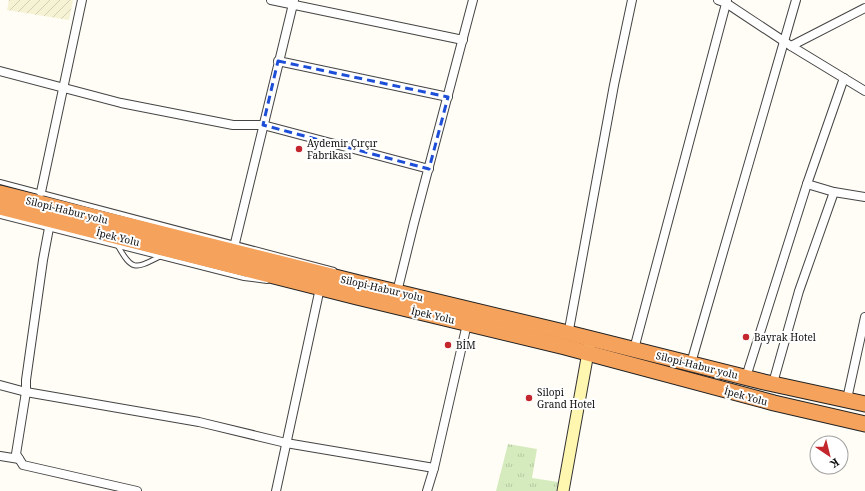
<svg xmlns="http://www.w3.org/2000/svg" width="865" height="491" viewBox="0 0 865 491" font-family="'Noto Serif',serif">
	<defs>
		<pattern id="farmland-furrows" width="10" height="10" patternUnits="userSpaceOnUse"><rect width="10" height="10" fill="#f6f3d4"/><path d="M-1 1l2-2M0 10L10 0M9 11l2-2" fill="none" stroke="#d2cfb5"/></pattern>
		<pattern id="park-tufts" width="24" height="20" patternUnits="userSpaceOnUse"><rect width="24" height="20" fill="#d5ebbd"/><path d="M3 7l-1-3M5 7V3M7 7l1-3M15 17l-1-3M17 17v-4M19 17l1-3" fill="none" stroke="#b6c8a1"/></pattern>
	</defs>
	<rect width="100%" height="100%" fill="#fffdf5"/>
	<path fill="url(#farmland-furrows)" d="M9,0H73L69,20L7,10Z"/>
	<path fill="url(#park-tufts)" d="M508,444L537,449L532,478L558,482L556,491H496Z"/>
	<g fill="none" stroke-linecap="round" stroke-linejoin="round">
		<g stroke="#444" stroke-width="6">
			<g id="lane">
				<path d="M0,182L334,270"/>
				<path d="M0,216L244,278L267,281"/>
				<path d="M118,246C132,271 135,269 159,257"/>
			</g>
		</g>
		<g stroke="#444" stroke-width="10">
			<g id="street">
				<path d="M271,0L463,40"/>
				<path d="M718,0L726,3L791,46L865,91"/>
				<path d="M791,46L865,8"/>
				<path d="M278,61L448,97"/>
				<path d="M0,71L121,103L233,125H263L429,169"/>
				<path d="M807,184L834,192L865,197"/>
				<path d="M41,192L82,0"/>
				<path d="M49,228L43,260L26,380V392L16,454L23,465L137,491"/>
				<path d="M235,243L294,0"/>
				<path d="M397,292L414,223L473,0"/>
				<path d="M568,335L614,85L632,0"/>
				<path d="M634,349L727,0"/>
				<path d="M691,363L796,0"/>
				<path d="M746,377L807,184L844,78"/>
				<path d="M773,383L799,291L834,192"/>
				<path d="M0,385L26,392L199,422L286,443L434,468"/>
				<path d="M847,399L865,317"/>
				<path d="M0,456L19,459"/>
				<path d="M276,491L320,288"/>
				<path d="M427,491L434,468L467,324"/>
			</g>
		</g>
		<g stroke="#333" stroke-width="13">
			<path id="secondary" d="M563,491L589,347"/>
		</g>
		<g stroke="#222" stroke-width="17">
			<g id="highway">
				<path d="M0,193L359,283L568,333L764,382L865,404"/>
				<path d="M0,207L357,297L565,347L774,403L865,424"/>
			</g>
		</g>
		<use href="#lane" stroke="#fff" stroke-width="4"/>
		<use href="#street" stroke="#fff" stroke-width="8"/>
		<use href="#secondary" stroke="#fff6b0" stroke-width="11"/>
		<use href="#highway" stroke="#f5a25d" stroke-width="15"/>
	</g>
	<path fill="none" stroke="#1d4ed8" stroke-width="3" stroke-dasharray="8 5" stroke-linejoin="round" d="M278,61L448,97L429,169L263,125Z"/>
	<g fill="#c4262e" stroke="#fff" stroke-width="1.5">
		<circle cx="299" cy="149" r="4"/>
		<circle cx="746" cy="337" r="4"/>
		<circle cx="448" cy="345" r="4"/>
		<circle cx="529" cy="398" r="4"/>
	</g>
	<g text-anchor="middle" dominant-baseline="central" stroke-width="4" stroke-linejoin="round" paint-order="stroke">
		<g font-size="10" fill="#111" stroke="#fff" text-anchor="start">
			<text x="307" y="143">Aydemir Çırçır<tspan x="307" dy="12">Fabrikası</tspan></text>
			<text x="754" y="337">Bayrak Hotel</text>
			<text x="456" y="345">BİM</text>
			<text x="537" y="392">Silopi<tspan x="537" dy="12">Grand Hotel</tspan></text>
		</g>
		<g font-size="10" fill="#111" stroke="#fff">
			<text transform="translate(67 210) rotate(14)">Silopi-Habur yolu</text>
			<text transform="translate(118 237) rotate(14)">İpek Yolu</text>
			<text transform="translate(382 288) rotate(13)">Silopi-Habur yolu</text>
			<text transform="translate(433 315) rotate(13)">İpek Yolu</text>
			<text transform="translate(697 365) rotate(14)">Silopi-Habur yolu</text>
			<text transform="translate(746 396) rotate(15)">İpek Yolu</text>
		</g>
	</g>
	<g transform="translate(829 455) rotate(145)"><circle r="19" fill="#ffffff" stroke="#a0a0a0"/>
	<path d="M0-3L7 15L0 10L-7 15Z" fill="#c4262e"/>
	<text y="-6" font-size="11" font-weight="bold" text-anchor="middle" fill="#111111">K</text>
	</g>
</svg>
